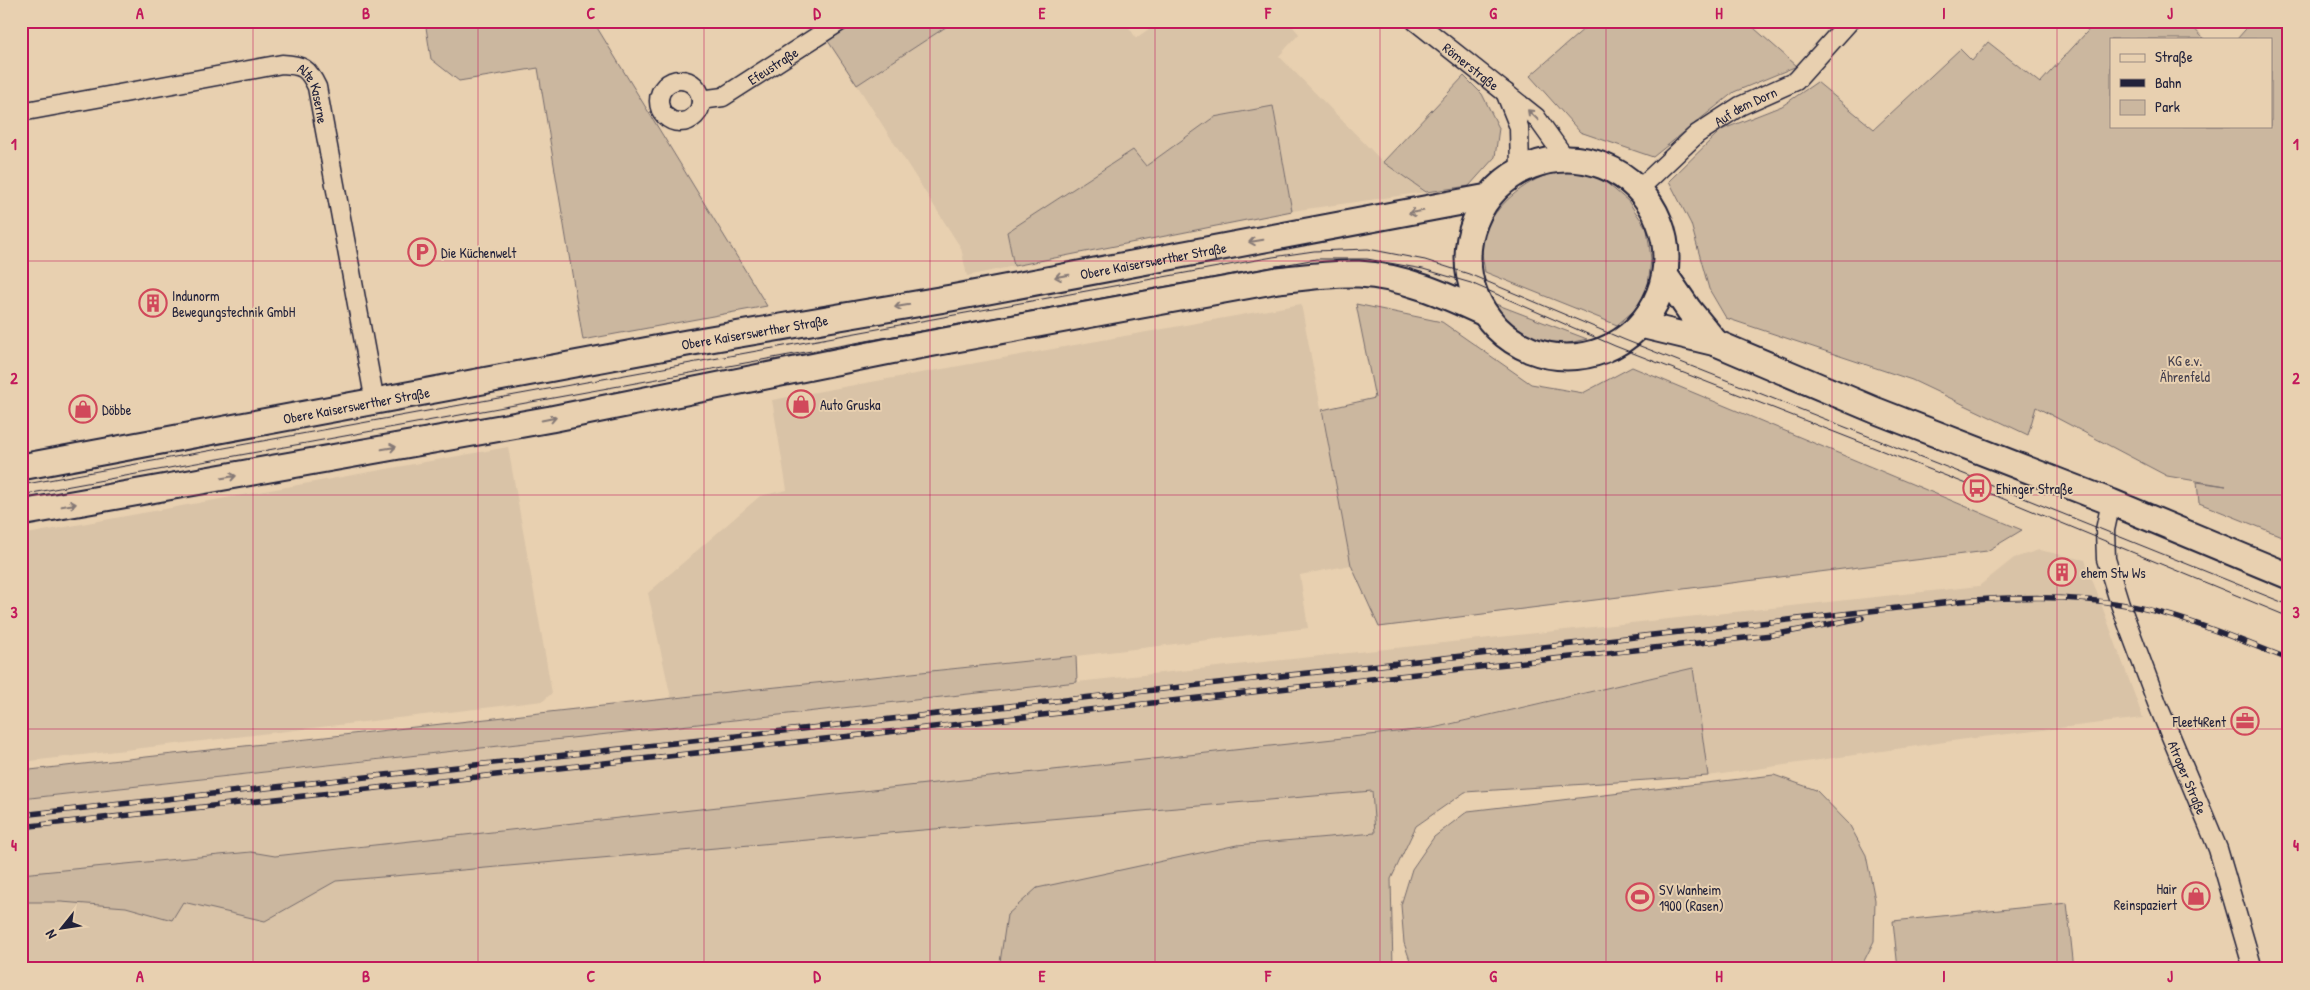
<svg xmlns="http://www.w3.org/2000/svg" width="2310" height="990" viewBox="0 0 2310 990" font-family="'Patrick Hand',sans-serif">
	<rect width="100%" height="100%" fill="#e8d0b0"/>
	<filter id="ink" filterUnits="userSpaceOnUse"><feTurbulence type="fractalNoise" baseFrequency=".02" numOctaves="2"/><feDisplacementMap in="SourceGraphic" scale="10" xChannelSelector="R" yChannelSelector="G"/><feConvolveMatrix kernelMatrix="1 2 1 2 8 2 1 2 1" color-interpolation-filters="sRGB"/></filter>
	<g filter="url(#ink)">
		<g fill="#d9c3a7">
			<path d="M955,21H1125L1136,38L1160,21H1288L1299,34L1279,56L1383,162L1426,192L1292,211L1273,106L1214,117L1146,166L1133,150L1008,232L1014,266L967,276L961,248L857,85Z"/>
			<path d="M1301,304L1351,565L1300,575L1308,628L1076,656L671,698L648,593L760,496L787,490L772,400Z"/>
			<path d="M508,447L552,693L543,701L22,762L21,535Z"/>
			<path d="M2039,550L2085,560L2143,718L1966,739L1708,776L1693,668L1433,727L1372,734V791L1376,833L1237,845L1053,969H21V799L1077,682L1979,586L2014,558Z"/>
		</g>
		<g fill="#cbb79f" stroke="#766c6d">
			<path d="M425,21H593L767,306L583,340L538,68L459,81L431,59Z"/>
			<path d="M859,21H955L857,85L828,41Z"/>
			<path d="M1593,21H1746L1797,66L1734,92L1653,157L1580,132L1530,76Z"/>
			<path d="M2097,21H2187L2204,39H2111V126H2271V39H2237L2253,21H2289V539L2199,503L2197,482L2226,486L2167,476L2036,407L2028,435L1912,380L1726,318L1709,289L1691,224L1669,181L1721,130L1782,106L1817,82L1874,129L1960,49L1972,61L1988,42L2040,83Z"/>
			<path d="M1464,76L1482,94L1499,128L1495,157L1469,186L1426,192L1383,162Z"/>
			<path d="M1273,106L1292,211L1014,266L1007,232L1133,150L1146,166L1214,117Z"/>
			<path d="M1578,172L1603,180L1628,201L1647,229L1651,259L1648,287L1637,308L1617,325L1485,272C1484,263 1481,254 1482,245C1483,216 1521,183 1547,175C1556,172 1568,173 1578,172Z"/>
			<path d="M1493,303L1587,339L1560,345L1532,338L1508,323Z"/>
			<path d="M1356,304L1442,322L1531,384L1583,393L1632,367L2022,530L1987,551L1379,627L1351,565L1322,410L1375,398Z"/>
			<path d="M1076,656L1077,682L21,799V771L719,693Z"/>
			<path d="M1693,668L1708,776L1465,792L1416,826L1391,879L1393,969H999L1007,915L1037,888L1237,845L1375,833L1372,791L336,881L265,921L183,902L172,920L126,907L61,902H21V874L251,852L275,856L1433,728Z"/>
			<path d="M1774,775L1816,790L1849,824L1866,855L1875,900L1874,941L1860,969H1413L1404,943L1401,905L1412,869L1434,837L1468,811Z"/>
			<path d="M2067,903L2074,969H1898L1893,921Z"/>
		</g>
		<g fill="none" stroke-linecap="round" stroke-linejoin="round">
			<g stroke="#22223b" stroke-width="21">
				<g id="street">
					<path id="s1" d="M1415,21L1536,117L1566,159"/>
					<circle cx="680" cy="101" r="21"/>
					<path d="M1505,92L1519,127L1520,170"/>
					<path id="s2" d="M701,100L723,97L841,21"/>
					<path id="s3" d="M21,112L282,64C303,65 308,68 317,87L375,402"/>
					<path id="s4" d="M1639,189L1697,134L1740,106L1796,81L1850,21"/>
					<path id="s5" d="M2111,502L2105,530L2106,559L2120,604L2157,703L2218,849L2253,969"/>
				</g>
			</g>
			<g stroke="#22223b" stroke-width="29">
				<g id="secondary">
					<circle cx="1567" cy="258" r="99"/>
					<path d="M1665,275L1689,310L1716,343"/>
					<path d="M1641,325L1716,343L1877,411L2111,502L2289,576"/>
					<path id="s6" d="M21,467L687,343L951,298L1488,197"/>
					<path d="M21,513L551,419L890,351L1278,280C1304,277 1332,273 1359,274C1403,276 1445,295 1484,313"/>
				</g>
			</g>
			<use href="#street" stroke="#e8d0b0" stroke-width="18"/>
			<use href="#secondary" stroke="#e8d0b0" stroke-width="25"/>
			<g stroke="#22223b" stroke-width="1">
				<path d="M21,485L1273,257L1314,251L1368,249L1425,260L1469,274L1625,340L1979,480L2289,605"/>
				<path d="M21,495L1316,259H1367L1423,269L1471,283L1615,346L1977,488L2289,617"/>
			</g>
			<g stroke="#22223b" stroke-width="5.5">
				<g id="rail">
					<path d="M21,815L1961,601C2014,597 2066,595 2120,604C2178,613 2234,638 2289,659"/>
					<path d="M21,827L1772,635L1862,618"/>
				</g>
			</g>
			<use href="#rail" stroke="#e8d0b0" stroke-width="4" stroke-dasharray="11" stroke-linecap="butt"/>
		</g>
		<defs><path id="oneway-shaft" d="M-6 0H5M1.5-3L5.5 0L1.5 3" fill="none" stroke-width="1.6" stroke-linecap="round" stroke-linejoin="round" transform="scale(1.25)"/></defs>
		<g stroke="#857976">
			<use href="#oneway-shaft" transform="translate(1533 115) rotate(-136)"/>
			<use href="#oneway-shaft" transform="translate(1416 212) rotate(170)"/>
			<use href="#oneway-shaft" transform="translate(1256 241) rotate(170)"/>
			<use href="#oneway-shaft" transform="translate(1062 276) rotate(170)"/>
			<use href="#oneway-shaft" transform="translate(902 306) rotate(170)"/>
			<use href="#oneway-shaft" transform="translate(549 419) rotate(-11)"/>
			<use href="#oneway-shaft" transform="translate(389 448) rotate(-10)"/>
			<use href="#oneway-shaft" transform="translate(229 477) rotate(-10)"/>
			<use href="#oneway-shaft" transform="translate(69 505) rotate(-10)"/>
		</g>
	</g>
	<path fill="none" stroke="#c2185b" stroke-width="1" stroke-opacity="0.55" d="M253,21V969M478,21V969M704,21V969M930,21V969M1155,21V969M1380,21V969M1606,21V969M1832,21V969M2057,21V969M21,261H2289M21,495H2289M21,729H2289"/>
	<defs>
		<g id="parking-ring" transform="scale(1.4375)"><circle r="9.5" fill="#e8d0b0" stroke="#d1495b" stroke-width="1.5"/><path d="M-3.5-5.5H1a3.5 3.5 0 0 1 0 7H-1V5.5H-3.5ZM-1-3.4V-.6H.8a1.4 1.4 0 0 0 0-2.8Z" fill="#d1495b"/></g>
		<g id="building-ring" transform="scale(1.4375)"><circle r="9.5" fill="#e8d0b0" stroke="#d1495b" stroke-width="1.5"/><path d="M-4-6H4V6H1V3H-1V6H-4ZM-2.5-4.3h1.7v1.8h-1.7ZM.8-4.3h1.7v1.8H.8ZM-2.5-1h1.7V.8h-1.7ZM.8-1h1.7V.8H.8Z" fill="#d1495b"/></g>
		<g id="shop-ring" transform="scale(1.4375)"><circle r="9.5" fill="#e8d0b0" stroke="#d1495b" stroke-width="1.5"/><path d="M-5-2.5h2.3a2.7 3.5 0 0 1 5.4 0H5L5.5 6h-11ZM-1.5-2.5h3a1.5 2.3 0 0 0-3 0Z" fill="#d1495b"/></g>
		<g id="bus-ring" transform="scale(1.4375)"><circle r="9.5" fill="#e8d0b0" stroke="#d1495b" stroke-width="1.5"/><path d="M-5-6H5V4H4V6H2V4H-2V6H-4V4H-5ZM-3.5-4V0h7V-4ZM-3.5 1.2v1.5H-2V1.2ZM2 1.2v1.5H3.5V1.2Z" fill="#d1495b"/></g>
		<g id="office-ring" transform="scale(1.4375)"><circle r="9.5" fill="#e8d0b0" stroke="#d1495b" stroke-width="1.5"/><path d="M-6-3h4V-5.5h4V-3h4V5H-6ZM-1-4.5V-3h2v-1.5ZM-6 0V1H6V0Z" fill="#d1495b"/></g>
		<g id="stadium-ring" transform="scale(1.4375)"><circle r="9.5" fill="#e8d0b0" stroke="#d1495b" stroke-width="1.5"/><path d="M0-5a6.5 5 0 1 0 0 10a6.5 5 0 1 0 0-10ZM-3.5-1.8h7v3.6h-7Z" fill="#d1495b"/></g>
	</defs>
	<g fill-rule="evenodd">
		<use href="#parking-ring" x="422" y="252"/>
		<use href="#building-ring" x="153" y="303"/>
		<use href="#shop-ring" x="801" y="404"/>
		<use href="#shop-ring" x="83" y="409"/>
		<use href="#bus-ring" x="1977" y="488"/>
		<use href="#building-ring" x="2062" y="572"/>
		<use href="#office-ring" x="2245" y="721"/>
		<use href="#shop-ring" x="2196" y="896"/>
		<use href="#stadium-ring" x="1640" y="897"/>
	</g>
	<g text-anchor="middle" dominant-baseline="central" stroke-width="4" stroke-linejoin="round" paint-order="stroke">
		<g font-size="14" fill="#22223b" stroke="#e8d0b0">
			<text stroke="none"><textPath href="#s2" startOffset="81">Efeustraße</textPath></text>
			<text stroke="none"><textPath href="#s1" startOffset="72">Römerstraße</textPath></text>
			<text stroke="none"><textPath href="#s3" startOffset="315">Alte Kaserne</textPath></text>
			<text stroke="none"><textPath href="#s4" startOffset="136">Auf dem Dorn</textPath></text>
			<text stroke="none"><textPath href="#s6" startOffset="1151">Obere Kaiserswerther Straße</textPath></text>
			<text stroke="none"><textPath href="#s6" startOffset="746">Obere Kaiserswerther Straße</textPath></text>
			<text stroke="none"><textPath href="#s6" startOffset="341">Obere Kaiserswerther Straße</textPath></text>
			<text stroke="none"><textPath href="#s5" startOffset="291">Atroper Straße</textPath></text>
		</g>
		<g font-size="14" fill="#22223b" stroke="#e8d0b0" text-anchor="start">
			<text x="441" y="252">Die Küchenwelt</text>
			<text x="172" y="295">Indunorm<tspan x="172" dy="16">Bewegungstechnik GmbH</tspan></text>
			<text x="820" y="404">Auto Gruska</text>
			<text x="102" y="409">Döbbe</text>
			<text x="1996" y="488">Ehinger Straße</text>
			<text x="2081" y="572">ehem Stw Ws</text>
			<text x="2226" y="721" text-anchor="end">Fleet4Rent</text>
			<text x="2177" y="888" text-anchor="end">Hair<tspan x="2177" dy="16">Reinspaziert</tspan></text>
			<text x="1659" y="889">SV Wanheim<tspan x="1659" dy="16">1900 (Rasen)</tspan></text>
		</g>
		<g font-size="14" fill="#44404f" stroke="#e8d0b0">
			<text x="2185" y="360">KG e.v.<tspan x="2185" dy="16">Ährenfeld</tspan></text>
		</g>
	</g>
	<rect width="2310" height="990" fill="none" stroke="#e8d0b0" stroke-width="55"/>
	<rect x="2110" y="38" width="162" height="90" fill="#e8d0b0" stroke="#998a81"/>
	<rect x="2120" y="54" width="25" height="8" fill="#e8d0b0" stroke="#998a81"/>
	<text x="2155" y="62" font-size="15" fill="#22223b">Straße</text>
	<rect x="2120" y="79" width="25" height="8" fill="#22223b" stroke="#998a81"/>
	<text x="2155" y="88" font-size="15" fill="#22223b">Bahn</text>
	<rect x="2120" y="100" width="25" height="15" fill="#cbb79f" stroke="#998a81"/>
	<text x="2155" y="112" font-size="15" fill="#22223b">Park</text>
	<g transform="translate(62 928) rotate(240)" stroke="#e8d0b0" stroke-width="4" paint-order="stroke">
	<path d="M0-4L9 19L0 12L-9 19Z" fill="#22223b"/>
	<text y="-8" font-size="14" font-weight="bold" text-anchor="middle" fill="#22223b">N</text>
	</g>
	<rect x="28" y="28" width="2254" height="934" fill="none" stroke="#c2185b" stroke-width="2"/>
	<g font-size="16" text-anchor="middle" font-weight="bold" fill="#c2185b">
		<text x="140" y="19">A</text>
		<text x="366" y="19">B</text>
		<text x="591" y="19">C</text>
		<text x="817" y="19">D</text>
		<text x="1042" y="19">E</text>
		<text x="1268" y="19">F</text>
		<text x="1493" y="19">G</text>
		<text x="1719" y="19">H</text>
		<text x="1944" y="19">I</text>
		<text x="2170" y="19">J</text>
		<text x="14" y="150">1</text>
		<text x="2296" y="150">1</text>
		<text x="14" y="384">2</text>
		<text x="2296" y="384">2</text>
		<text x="14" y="618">3</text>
		<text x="2296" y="618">3</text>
		<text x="14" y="851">4</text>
		<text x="2296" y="851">4</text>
		<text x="140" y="982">A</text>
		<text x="366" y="982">B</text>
		<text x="591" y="982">C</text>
		<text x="817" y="982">D</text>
		<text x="1042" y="982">E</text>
		<text x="1268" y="982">F</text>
		<text x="1493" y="982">G</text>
		<text x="1719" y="982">H</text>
		<text x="1944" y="982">I</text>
		<text x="2170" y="982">J</text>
	</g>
</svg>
